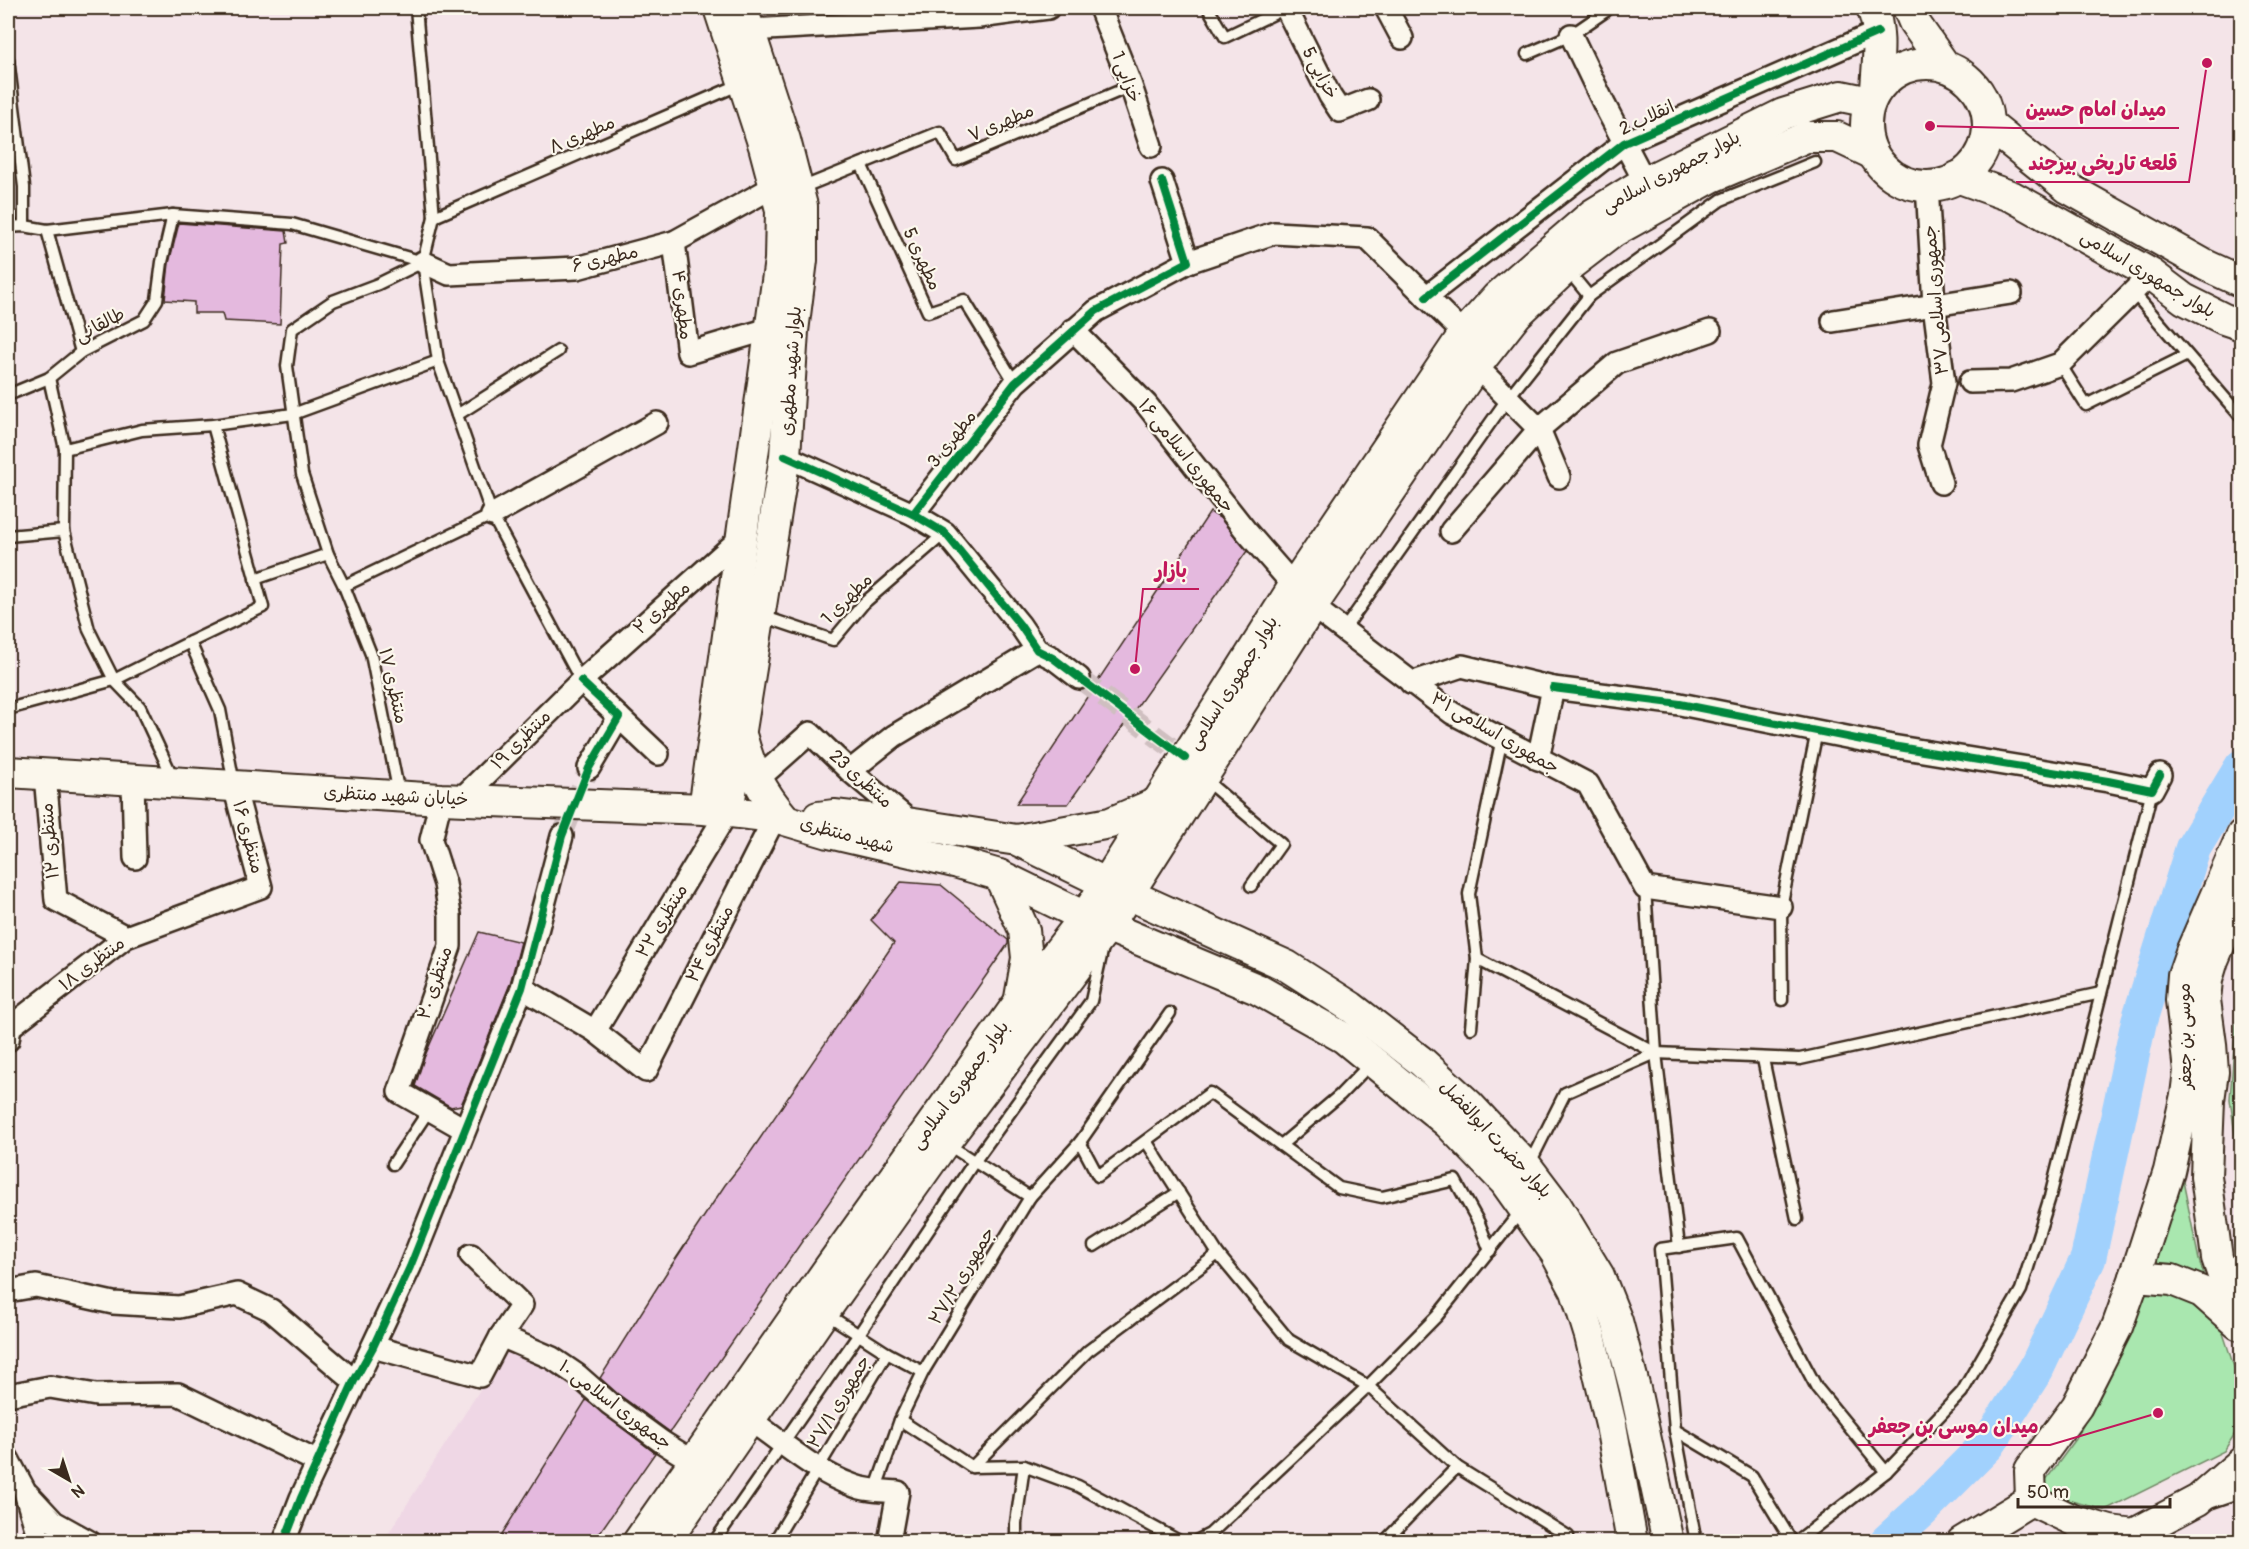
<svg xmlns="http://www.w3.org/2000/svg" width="2249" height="1549" viewBox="0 0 2249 1549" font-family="Pangolin,'Playpen Sans Arabic',sans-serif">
	<rect width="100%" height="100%" fill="#f4e4e8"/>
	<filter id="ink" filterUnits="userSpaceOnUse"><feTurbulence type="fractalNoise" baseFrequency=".0167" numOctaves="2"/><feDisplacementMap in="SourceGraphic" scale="12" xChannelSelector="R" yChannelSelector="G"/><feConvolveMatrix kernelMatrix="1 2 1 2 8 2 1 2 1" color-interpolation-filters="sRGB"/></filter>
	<g filter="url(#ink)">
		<path fill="#efd7e5" d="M509,1344L588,1397L497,1541L383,1542Z"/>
		<g fill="#a9e7af" stroke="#728866" stroke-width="1.5">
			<path d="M2241,958V1177L2230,1099Z"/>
			<path d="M2183,1181L2199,1260L2241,1388V1424L2224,1451L2105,1510L2037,1492L2076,1439L2119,1356Z"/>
		</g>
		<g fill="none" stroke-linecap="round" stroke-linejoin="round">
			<path stroke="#a1d1fd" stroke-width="36" d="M1887,1542L1920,1512L1988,1444L2036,1369L2088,1259L2139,1021L2193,848L2242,767"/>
		</g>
		<g fill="#e4b9de" stroke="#3b2a1e" stroke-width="1.5">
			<path d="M179,223L286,231L288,243L283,244L280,324L224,321L222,313H194V302L165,300L169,263Z"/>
			<path d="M1210,512L1220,518L1247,551L1068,804H1016Z"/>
			<path d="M901,882L941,885L1008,940V944L670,1432L618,1394L600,1378L665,1275L725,1185L748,1156L894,943L871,920Z"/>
			<path d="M479,932L521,942L510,984L465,1096L461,1105L451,1107L415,1086L424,1058Z"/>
			<path d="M586,1400L655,1453L593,1542H497Z"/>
		</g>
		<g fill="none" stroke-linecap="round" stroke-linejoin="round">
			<g stroke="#cfbfc0" stroke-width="21" stroke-dasharray="21 10" stroke-linecap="butt">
				<path d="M1079,678L1185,758"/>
				<path d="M562,836L589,768"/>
			</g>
			<g stroke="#3b2a1e" stroke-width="15">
				<g id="lane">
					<path d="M416,8L434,217L423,262L438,361L492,515L581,681"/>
					<path d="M1208,8L1225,37L1286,8"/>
					<path d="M1527,54L1571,35L1606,11L1604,8"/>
					<path d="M8,59L24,187V226"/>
					<path d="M861,164L928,312L964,300L1015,383"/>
					<path d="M801,188L940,132L956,160L1131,86"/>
					<path d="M434,217L743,83"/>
					<path d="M8,227L24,226L47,230L173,215L292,224L423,262"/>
					<path d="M47,230L81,352"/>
					<path d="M423,262L378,284L333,301L292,329L287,366L302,474L328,554L344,586L492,515"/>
					<path d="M1566,268L1589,296"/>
					<path d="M2133,292L2242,418"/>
					<path d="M2060,364L2086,405L2187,355"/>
					<path d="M49,378L65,449L64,531L89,630L114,680L140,707L174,780"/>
					<path d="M8,395L49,378L81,352L144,320L157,300L162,262L173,215"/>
					<path d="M457,415L558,351"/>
					<path d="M65,449L142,430L213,425L293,414L438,361"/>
					<path d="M8,536L64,531"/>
					<path d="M255,579L328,554"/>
					<path d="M344,586L371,654L399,794"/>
					<path d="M762,616L833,640L864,603L945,533"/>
					<path d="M1343,631L1508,398L1589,296L1721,200L1815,162"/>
					<path d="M190,642L263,607L213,425"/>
					<path d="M8,709L114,680L190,642L220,710L234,784"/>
					<path d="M1204,779L1281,844L1251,886"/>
					<path d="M1645,888L1656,1053L1679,1247"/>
					<path d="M1477,959L1656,1053L1800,1059L2101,993"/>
					<path d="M1782,1000L1781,907L1817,731"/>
					<path d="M1471,1028L1477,959L1469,894L1502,738"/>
					<path d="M1763,1059L1797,1219"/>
					<path d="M1146,1141L1218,1254L1289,1340L1368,1386L1457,1467L1568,1536L1563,1542"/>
					<path d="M1080,1142L1098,1176L1210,1093L1339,1188L1382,1197L1455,1180L1479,1223L1490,1251"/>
					<path d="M947,1144L1030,1197"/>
					<path d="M1281,1145L1340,1095L1371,1063"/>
					<path d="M393,1164L429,1110"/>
					<path d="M1529,1165L1565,1093L1656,1053"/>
					<path d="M1094,1246L1179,1192"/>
					<path d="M825,1313L887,1353L923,1372"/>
					<path d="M900,1420L972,1467L1088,1351L1218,1254"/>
					<path d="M1675,1430L1696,1542"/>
					<path d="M972,1467L1024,1466L1078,1486L1181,1542"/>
					<path d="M875,1491L900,1420L923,1372L1030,1197L1080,1142L1170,1013"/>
					<path d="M714,1542L859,1334L974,1162L1091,1001L1103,947"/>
					<path d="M774,1542L887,1353"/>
					<path d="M1016,1542V1523L1024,1466"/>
					<path d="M1194,1542L1210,1534L1368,1386L1437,1316L1521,1211"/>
					<path d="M1384,1542L1457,1467"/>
					<path d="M1792,1542L1752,1476L1675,1430L1660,1249L1737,1238L1817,1388L1886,1472"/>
					<path d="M1796,1542L1886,1472L1962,1392L2021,1290L2050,1197L2152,790"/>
				</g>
			</g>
			<g stroke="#3b2a1e" stroke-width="26">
				<g id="street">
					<path d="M1100,8L1131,86L1151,146"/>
					<path d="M1286,8L1330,96L1340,111L1368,100"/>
					<path d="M1386,8L1402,38"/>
					<path d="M749,30L979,17L1048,8"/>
					<path d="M1571,35L1605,106L1645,182"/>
					<path d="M1927,185L1934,305L1944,383L1929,445L1941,483"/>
					<path d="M674,242L688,353L772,328"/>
					<path d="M423,262L449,274L577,268L674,242L775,186"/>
					<path d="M1188,262L1274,233L1367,238L1464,334"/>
					<path d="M1426,297L1624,143L1878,32"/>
					<path d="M1833,321L2011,293"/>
					<path d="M1073,330L1146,404L1246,531L1294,586"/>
					<path d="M1476,366L1539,429L1559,477"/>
					<path d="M1970,382L2011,381L2060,364L2151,274"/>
					<path d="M785,456L913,514L945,533L1020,625L1037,650L1053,658L1079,678"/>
					<path d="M913,514L1015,383L1096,311L1188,262L1162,181"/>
					<path d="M492,515L657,423"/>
					<path d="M1451,531L1539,429L1617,363L1710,331"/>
					<path d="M1312,606L1452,713L1588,784L1645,888L1781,907"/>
					<path d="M581,681L619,717L589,768"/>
					<path d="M1411,683L1462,666L1553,688L1538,759"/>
					<path d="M1553,688L1680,704L1892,746L2108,781L2152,790L2160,775"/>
					<path d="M619,717L658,754"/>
					<path d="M850,771L894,736L1037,650"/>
					<path d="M45,775L56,900L126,937"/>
					<path d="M133,780L135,858"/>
					<path d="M757,780L810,733L850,771L913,824"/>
					<path d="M441,799L431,840L445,884L450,915V946L399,1092L464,1129"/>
					<path d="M461,799L581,681L743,536"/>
					<path d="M522,988L595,1031L646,1071L775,817"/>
					<path d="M595,1031L728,811"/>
					<path d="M8,1040L10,1027L126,937L261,887L234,786"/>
					<path d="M471,1255L522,1305L501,1336"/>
					<path d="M8,1291L36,1286L113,1303L179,1307L237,1294L271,1310L354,1381"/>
					<path d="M373,1347L480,1376L501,1336L552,1358L577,1375L610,1404L662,1442L694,1462"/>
					<path d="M8,1395L50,1387L96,1395L178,1394L318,1462"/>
					<path d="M750,1420C782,1442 815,1472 852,1485C866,1491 883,1491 898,1492L889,1542"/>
					<path d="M8,1459L24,1489L40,1542"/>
					<path d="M28,1494L54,1522L90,1542"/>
					<path d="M2207,1498L2242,1486"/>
					<path d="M284,1542L301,1498L410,1267L522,988L562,836"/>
				</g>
			</g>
			<g stroke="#3b2a1e" stroke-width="34">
				<g id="secondary">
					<path d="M1872,8C1883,33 1877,64 1876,91"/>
					<path d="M1908,8L1914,22L1945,66"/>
					<circle cx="1927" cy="125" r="61"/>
					<path d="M1988,124L2068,188L2205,265L2242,282"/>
					<path d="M1957,177L2013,197L2151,274L2184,299L2224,319L2242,325"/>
					<path d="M742,738C751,771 762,792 785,819"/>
					<path d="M8,772L441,799L704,809L775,817L829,833L958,863L999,875L1085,917L1257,989L1344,1038L1448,1123L1505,1182L1555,1252L1576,1291L1590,1336L1611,1425L1632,1542"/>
					<path d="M704,809L780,260L781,210L764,146L719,8"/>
					<path d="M728,811L785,456L793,331L802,260V206L785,140L742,8"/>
					<path d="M818,817L834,815L913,824L1017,840L1128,894L1287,966L1351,1007L1422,1062L1468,1104L1528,1168L1556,1205L1599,1276L1617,1321L1635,1389L1668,1542"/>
					<path d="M1017,840L1110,823L1154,804"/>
					<path d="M999,875L1024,930L1027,958L1020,998"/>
					<path d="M2135,1277L2169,1171L2186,1095L2189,1071L2181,1000L2183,975L2191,952L2242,835"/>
					<path d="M2240,1325L2217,1258L2206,1176L2209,1100L2213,1072L2211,1044L2205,1000L2207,980L2213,960L2242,892"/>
					<path d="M2031,1500L2030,1470L2077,1406L2117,1327L2135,1277L2172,1280L2202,1292L2238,1324"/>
					<path d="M2031,1500L2075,1521L2110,1531L2134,1534L2198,1500L2242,1462"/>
					<path d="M638,1542L829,1268L1020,1001L1085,917L1294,586L1464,334L1497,297L1537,262L1593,214L1645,182L1783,114L1841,96L1870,102"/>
					<path d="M665,1542L824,1312L944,1143L1107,927L1312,606L1476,366L1517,314L1566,268L1613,232L1712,177L1806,137H1837L1873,154"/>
					<path d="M1962,1542L2031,1500"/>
				</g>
			</g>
			<use href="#lane" stroke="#fbf7ec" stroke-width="10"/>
			<use href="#street" stroke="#fbf7ec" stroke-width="21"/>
			<use href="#secondary" stroke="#fbf7ec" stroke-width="30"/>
			<g stroke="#fbf7ec" stroke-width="11">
				<g id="cycleway">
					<path d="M1426,297L1624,143L1878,32"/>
					<path d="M785,456L913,514L945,533L1020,625L1037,650L1053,658L1185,758"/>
					<path d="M913,514L1015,383L1096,311L1188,262L1162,181"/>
					<path d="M1553,688L1680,704L1892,746L2108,781L2152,790L2160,775"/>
					<path d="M284,1542L301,1498L354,1381L373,1347L410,1267L440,1192L522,988L562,836L589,768L619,717L581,681"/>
				</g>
			</g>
			<use href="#cycleway" stroke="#00873e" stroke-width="8"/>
		</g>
	</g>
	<g text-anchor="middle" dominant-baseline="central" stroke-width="4.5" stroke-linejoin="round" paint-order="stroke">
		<g font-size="18" fill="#3b2a1e" stroke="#fbf7ec">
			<text transform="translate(1320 73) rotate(62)">خزایی 5</text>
			<text transform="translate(1126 77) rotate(69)">خزایی 1</text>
			<text transform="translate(1647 118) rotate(-25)">انقلاب 2</text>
			<text transform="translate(1001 123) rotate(-23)">مطهری ۷</text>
			<text transform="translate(582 135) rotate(-23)">مطهری ۸</text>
			<text transform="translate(1671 172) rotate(-28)">بلوار جمهوری اسلامی</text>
			<text transform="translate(605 259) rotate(-13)">مطهری ۶</text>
			<text transform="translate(922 259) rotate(65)">مطهری 5</text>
			<text transform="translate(2148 274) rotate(31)">بلوار جمهوری اسلامی</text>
			<text transform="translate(1936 300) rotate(-95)">جمهوری اسلامی ۳۷</text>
			<text transform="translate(682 305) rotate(83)">مطهری ۴</text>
			<text transform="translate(100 325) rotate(-28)">طالقانی</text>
			<text transform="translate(791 371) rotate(-86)">بلوار شهید مطهری</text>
			<text transform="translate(952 439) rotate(-52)">مطهری 3</text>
			<text transform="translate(1186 456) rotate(51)">جمهوری اسلامی ۱۶</text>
			<text transform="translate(847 599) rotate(-45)">مطهری 1</text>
			<text transform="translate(662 608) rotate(-42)">مطهری ۲</text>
			<text transform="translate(1233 683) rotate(-58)">بلوار جمهوری اسلامی</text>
			<text transform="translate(393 686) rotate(77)">منتظری ۱۷</text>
			<text transform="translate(1495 733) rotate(30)">جمهوری اسلامی ۳۱</text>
			<text transform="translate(521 740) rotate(-45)">منتظری ۱۹</text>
			<text transform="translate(861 779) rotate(42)">منتظری 23</text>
			<text transform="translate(396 796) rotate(3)">خیابان شهید منتظری</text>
			<text transform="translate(847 835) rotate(15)">شهید منتظری</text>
			<text transform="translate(248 837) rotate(75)">منتظری ۱۶</text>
			<text transform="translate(50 841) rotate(-95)">منتظری ۱۲</text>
			<text transform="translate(662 921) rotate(-59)">منتظری ۲۲</text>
			<text transform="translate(710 944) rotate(-63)">منتظری ۲۴</text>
			<text transform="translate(92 964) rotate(-37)">منتظری ۱۸</text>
			<text transform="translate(435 983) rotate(-72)">منتظری ۲۰</text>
			<text transform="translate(2185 1036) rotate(-91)">موسی بن جعفر</text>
			<text transform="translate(960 1085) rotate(-54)">بلوار جمهوری اسلامی</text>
			<text transform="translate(1496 1139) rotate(47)">بلوار حضرت ابوالفضل</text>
			<text transform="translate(962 1276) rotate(-59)">جمهوری ۲۷/۲</text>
			<text transform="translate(839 1402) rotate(-59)">جمهوری ۲۷/۱</text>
			<text transform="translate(615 1405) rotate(37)">جمهوری اسلامی ۱۰</text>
		</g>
	</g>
	<path fill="none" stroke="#c2185b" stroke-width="2" d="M1930 126L2014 128H2179M2207 63L2189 182H2016M1135 669L1143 589H1199M2158 1413L2050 1445H1857"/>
	<g fill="#c2185b" stroke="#fbf7ec" stroke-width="2">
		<circle cx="1930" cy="126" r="6"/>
		<circle cx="2207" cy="63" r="6"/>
		<circle cx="1135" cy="669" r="6"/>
		<circle cx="2158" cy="1413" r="6"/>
	</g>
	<g font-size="20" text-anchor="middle" font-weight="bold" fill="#c2185b" stroke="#fbf7ec" stroke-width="4.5" stroke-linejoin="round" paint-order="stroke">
		<text x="2096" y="116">میدان امام حسین</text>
		<text x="2103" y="170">قلعه تاریخی بیرجند</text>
		<text x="1171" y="577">بازار</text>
		<text x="1954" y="1433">میدان موسی بن جعفر</text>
	</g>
	<rect width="2249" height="1549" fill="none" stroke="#fbf7ec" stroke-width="30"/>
	<rect x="15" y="15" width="2219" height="1519" fill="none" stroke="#3b2a1e" stroke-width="2" filter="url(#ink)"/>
	<g transform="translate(69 1480) rotate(141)" stroke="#fbf7ec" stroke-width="4.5" paint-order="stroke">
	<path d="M0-4.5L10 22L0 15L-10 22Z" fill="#3b2a1e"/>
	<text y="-9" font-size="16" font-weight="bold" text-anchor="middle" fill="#3b2a1e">N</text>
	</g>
	<path d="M2018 1498v9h152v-9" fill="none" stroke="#3b2a1e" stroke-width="3"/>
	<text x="2027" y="1498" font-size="18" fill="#3b2a1e" stroke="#fbf7ec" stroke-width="4.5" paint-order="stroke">50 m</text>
</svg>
